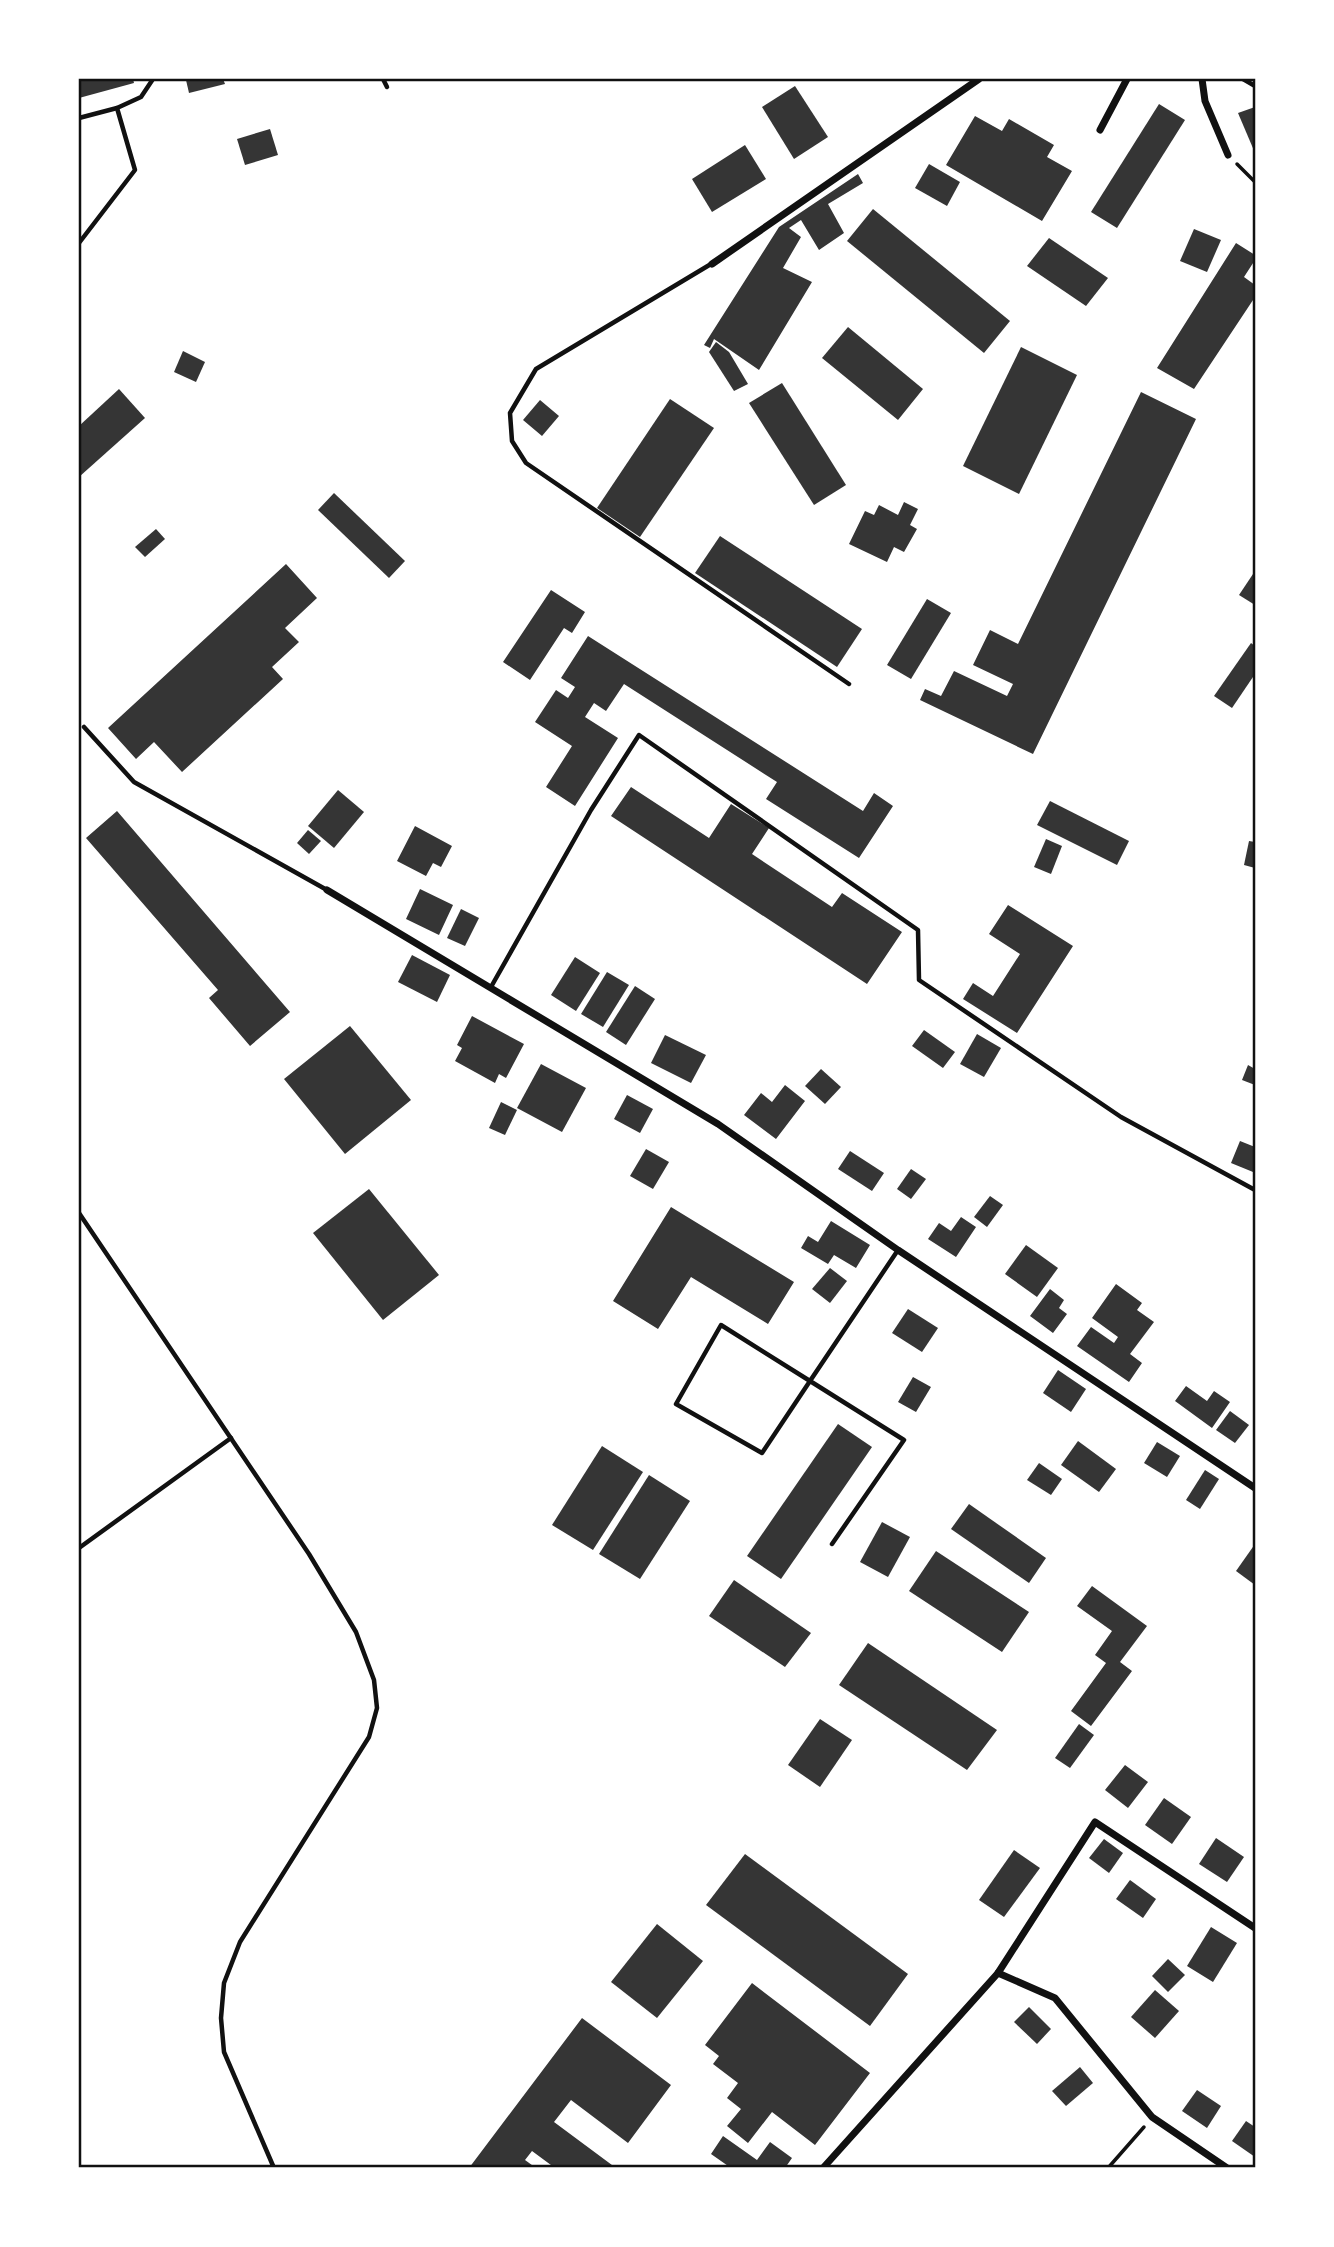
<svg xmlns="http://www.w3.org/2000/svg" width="1334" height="2247" viewBox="0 0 1334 2247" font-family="'DM Sans',sans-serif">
	<rect width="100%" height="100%" fill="#fff"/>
	<g fill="#353535">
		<path d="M79,79H133L134,83L79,98Z"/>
		<path d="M192,79H223L225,84L189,93L186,80Z"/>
		<path d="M795,86L828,137L794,159L762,107Z"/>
		<path d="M1159,104L1185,120L1117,228L1091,212Z"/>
		<path d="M1255,107V153L1238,113Z"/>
		<path d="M975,116L1002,131L1009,119L1054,145L1047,157L1072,171L1042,221L946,165Z"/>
		<path d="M270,129L278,155L245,165L237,139Z"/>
		<path d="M745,145L766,179L712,212L692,179Z"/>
		<path d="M929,164L960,182L947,206L915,188Z"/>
		<path d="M858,174L863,183L828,204L844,233L819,250L801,220L789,228L801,237L783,268L812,282L759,370L714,339L710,348L704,345L779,227Z"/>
		<path d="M873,209L1010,321L984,353L847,241Z"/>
		<path d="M1194,229L1221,240L1207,272L1180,261Z"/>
		<path d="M1049,238L1108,278L1086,306L1027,266Z"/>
		<path d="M1236,243L1255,255V260L1244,277L1255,285V297L1194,389L1157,368Z"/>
		<path d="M848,327L923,389L898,420L822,358Z"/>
		<path d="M716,342L729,352L748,384L734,391L709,352Z"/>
		<path d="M1021,347L1077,375L1019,494L963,466Z"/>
		<path d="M183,351L205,362L196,382L174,372Z"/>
		<path d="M782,383L846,485L814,505L749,403Z"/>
		<path d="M119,389L145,418L79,477V426Z"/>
		<path d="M1141,392L1196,419L1033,754L920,700L925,689L941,696L954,671L1007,696L1013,684L973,665L990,630L1018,644Z"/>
		<path d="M670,399L714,428L640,537L597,508Z"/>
		<path d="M540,400L559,416L542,436L523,420Z"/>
		<path d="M334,493L405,561L389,578L318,510Z"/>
		<path d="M904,502L918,509L910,525L917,529L904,552L894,547L887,562L849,544L865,511L874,515L879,505L898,515Z"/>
		<path d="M156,529L165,539L145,557L135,547Z"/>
		<path d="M720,536L862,629L837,667L695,573Z"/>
		<path d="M286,564L317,598L285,628L299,642L272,667L283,679L182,772L154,742L136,759L108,728Z"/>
		<path d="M1255,571V605L1239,595Z"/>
		<path d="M551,590L585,612L572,633L564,628L530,680L503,662Z"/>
		<path d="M927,599L951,613L911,679L887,665Z"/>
		<path d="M588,636L863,811L874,793L893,806L859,858L766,799L777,782L624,684L606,711L594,703L585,717L618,738L575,806L546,787L572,746L535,722L556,690L568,698L575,687L561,678Z"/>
		<path d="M1251,643L1255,646V674L1232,708L1214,696Z"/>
		<path d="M631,787L709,838L731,804L769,828L752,854L832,907L842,893L902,932L867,984L611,816Z"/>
		<path d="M338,790L364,812L334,848L308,826Z"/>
		<path d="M1050,801L1129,841L1117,865L1037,825Z"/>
		<path d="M117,811L290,1012L250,1046L209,998L218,990L86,838Z"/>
		<path d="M415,826L452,846L441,867L433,863L426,876L397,861Z"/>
		<path d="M308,830L321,841L309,854L297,843Z"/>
		<path d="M1046,839L1062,846L1051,874L1034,867Z"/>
		<path d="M1249,841L1255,842V868L1244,865Z"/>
		<path d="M420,889L453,905L439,935L406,919Z"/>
		<path d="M1008,905L1073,946L1017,1033L963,999L973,983L993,996L1020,954L989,934Z"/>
		<path d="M461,909L479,918L465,946L447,938Z"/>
		<path d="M412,955L450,975L437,1002L398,982Z"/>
		<path d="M575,957L600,973L576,1011L551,995Z"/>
		<path d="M607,972L629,985L603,1027L581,1014Z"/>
		<path d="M635,986L655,999L626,1045L606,1032Z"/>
		<path d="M472,1016L524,1044L506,1078L499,1074L495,1083L455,1061L462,1048L457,1045Z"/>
		<path d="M350,1026L411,1100L345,1154L284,1079Z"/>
		<path d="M924,1030L955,1052L943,1068L912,1046Z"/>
		<path d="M977,1034L1001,1048L984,1077L960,1064Z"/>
		<path d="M665,1035L706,1055L691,1083L651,1063Z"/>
		<path d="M541,1064L586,1088L562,1132L517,1108Z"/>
		<path d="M1248,1065L1255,1069V1085L1242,1080Z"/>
		<path d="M821,1069L841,1087L825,1104L805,1086Z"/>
		<path d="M785,1085L805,1101L776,1139L744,1115L761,1093L772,1102Z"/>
		<path d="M627,1095L653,1109L640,1133L614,1119Z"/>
		<path d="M501,1102L517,1110L505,1135L489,1128Z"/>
		<path d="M1240,1141L1255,1147L1253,1172L1231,1163Z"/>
		<path d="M646,1149L669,1162L653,1189L630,1176Z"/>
		<path d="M850,1151L884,1173L872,1191L838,1169Z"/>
		<path d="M911,1169L926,1179L911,1199L897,1189Z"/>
		<path d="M369,1189L439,1275L383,1320L313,1233Z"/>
		<path d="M990,1196L1003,1205L987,1227L974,1217Z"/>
		<path d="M671,1207L794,1282L768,1324L691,1277L658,1329L613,1301Z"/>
		<path d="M961,1217L976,1227L956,1257L928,1239L939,1223L951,1231Z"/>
		<path d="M831,1221L870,1245L856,1268L834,1255L828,1264L801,1248L808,1236L818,1242Z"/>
		<path d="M1026,1245L1058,1268L1037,1297L1005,1274Z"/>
		<path d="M830,1268L847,1281L830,1303L812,1289Z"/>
		<path d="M1116,1284L1142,1303L1137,1310L1154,1322L1130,1354L1142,1363L1129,1382L1077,1346L1091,1327L1114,1343L1118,1337L1092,1318Z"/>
		<path d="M1050,1289L1064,1300L1059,1308L1067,1314L1053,1333L1030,1316Z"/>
		<path d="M908,1309L938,1328L922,1352L892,1333Z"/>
		<path d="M1058,1370L1086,1389L1071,1412L1043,1393Z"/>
		<path d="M913,1377L931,1387L916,1412L898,1402Z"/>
		<path d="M1186,1386L1207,1401L1214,1391L1230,1402L1212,1428L1175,1401Z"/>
		<path d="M1230,1411L1249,1425L1235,1443L1216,1430Z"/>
		<path d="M838,1424L872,1447L781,1579L747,1556Z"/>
		<path d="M1078,1441L1116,1469L1099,1492L1061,1465Z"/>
		<path d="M1157,1442L1180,1456L1167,1477L1144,1463Z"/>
		<path d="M602,1446L643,1472L593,1550L552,1525Z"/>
		<path d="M1039,1463L1062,1479L1051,1495L1027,1480Z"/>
		<path d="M1205,1470L1219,1479L1200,1509L1186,1500Z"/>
		<path d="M649,1475L690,1501L640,1579L599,1554Z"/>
		<path d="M969,1504L1046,1558L1029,1583L951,1529Z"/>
		<path d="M882,1522L910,1537L888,1577L860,1562Z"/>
		<path d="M1255,1544V1585L1236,1571Z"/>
		<path d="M936,1551L1029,1612L1002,1652L909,1591Z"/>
		<path d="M734,1580L811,1633L785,1667L709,1616Z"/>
		<path d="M1092,1586L1147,1626L1120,1662L1132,1671L1091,1726L1071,1711L1106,1663L1095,1655L1112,1631L1077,1606Z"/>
		<path d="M868,1643L997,1730L967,1770L839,1685Z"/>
		<path d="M820,1719L852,1740L820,1787L788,1765Z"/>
		<path d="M1079,1724L1094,1735L1070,1768L1055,1758Z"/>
		<path d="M1125,1765L1148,1782L1128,1808L1105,1790Z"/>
		<path d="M1164,1798L1191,1817L1172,1844L1145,1825Z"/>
		<path d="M1216,1838L1244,1857L1227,1882L1199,1864Z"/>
		<path d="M1104,1839L1123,1853L1109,1873L1089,1858Z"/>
		<path d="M1014,1850L1040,1868L1004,1917L979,1900Z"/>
		<path d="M745,1854L908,1974L870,2026L706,1905Z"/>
		<path d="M1130,1880L1156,1899L1143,1918L1116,1899Z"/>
		<path d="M657,1924L703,1961L657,2018L611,1982Z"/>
		<path d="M1211,1927L1237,1943L1213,1982L1187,1966Z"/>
		<path d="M1168,1959L1185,1975L1168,1992L1152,1976Z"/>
		<path d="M752,1983L870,2073L815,2145L772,2112L748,2143L727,2126L741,2109L727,2098L738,2083L713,2064L719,2056L705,2045Z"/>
		<path d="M1155,1990L1179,2011L1155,2038L1131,2017Z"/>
		<path d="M1029,2007L1051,2029L1037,2044L1014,2022Z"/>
		<path d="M582,2018L671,2085L628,2143L571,2100L554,2122L616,2168H555L532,2151L525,2160L536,2168H469Z"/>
		<path d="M1080,2067L1093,2083L1066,2106L1052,2091Z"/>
		<path d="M1197,2090L1221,2106L1207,2128L1182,2111Z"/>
		<path d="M1246,2121L1255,2127V2157L1232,2141Z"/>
		<path d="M723,2136L757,2160L770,2142L792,2158L785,2168H731L711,2154Z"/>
	</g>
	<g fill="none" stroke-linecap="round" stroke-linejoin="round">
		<g stroke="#111" stroke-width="3.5">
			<path d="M1237,164L1255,182"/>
			<path d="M1108,2168L1144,2127"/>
		</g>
		<g stroke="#111" stroke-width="4.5">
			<path d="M383,79L387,87"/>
			<path d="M1243,79L1255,86"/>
			<path d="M79,118L117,108"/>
			<path d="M79,243L135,170L117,108L141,97L153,79"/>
			<path d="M711,264L536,369L510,413L512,441L526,463L849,684"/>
			<path d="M84,727L134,782L327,890"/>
			<path d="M491,987L591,810L639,735L918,930L919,980L1121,1117L1255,1190"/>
			<path d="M79,1213L309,1554L356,1632L374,1680L377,1708L369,1737L240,1942L224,1983L221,2018L224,2052L274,2168"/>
			<path d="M832,1544L904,1440L810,1381L762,1453L676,1404L721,1325L810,1381L898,1250"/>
			<path d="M79,1548L231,1438"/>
		</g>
		<g stroke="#111" stroke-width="7">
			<path d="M1202,79L1205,101L1228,155"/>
			<path d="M1100,130L1127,79"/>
			<path d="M712,264L979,79"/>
			<path d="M327,890L718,1124L898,1250L1255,1488"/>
			<path d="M998,1973L1055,1998L1152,2117L1227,2168"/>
			<path d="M823,2168L998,1973L1095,1822L1255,1928"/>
		</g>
	</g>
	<rect width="1334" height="2247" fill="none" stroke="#ffffff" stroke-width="161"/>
	<rect x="80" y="80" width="1174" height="2086" fill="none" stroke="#111" stroke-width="2.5"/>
</svg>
